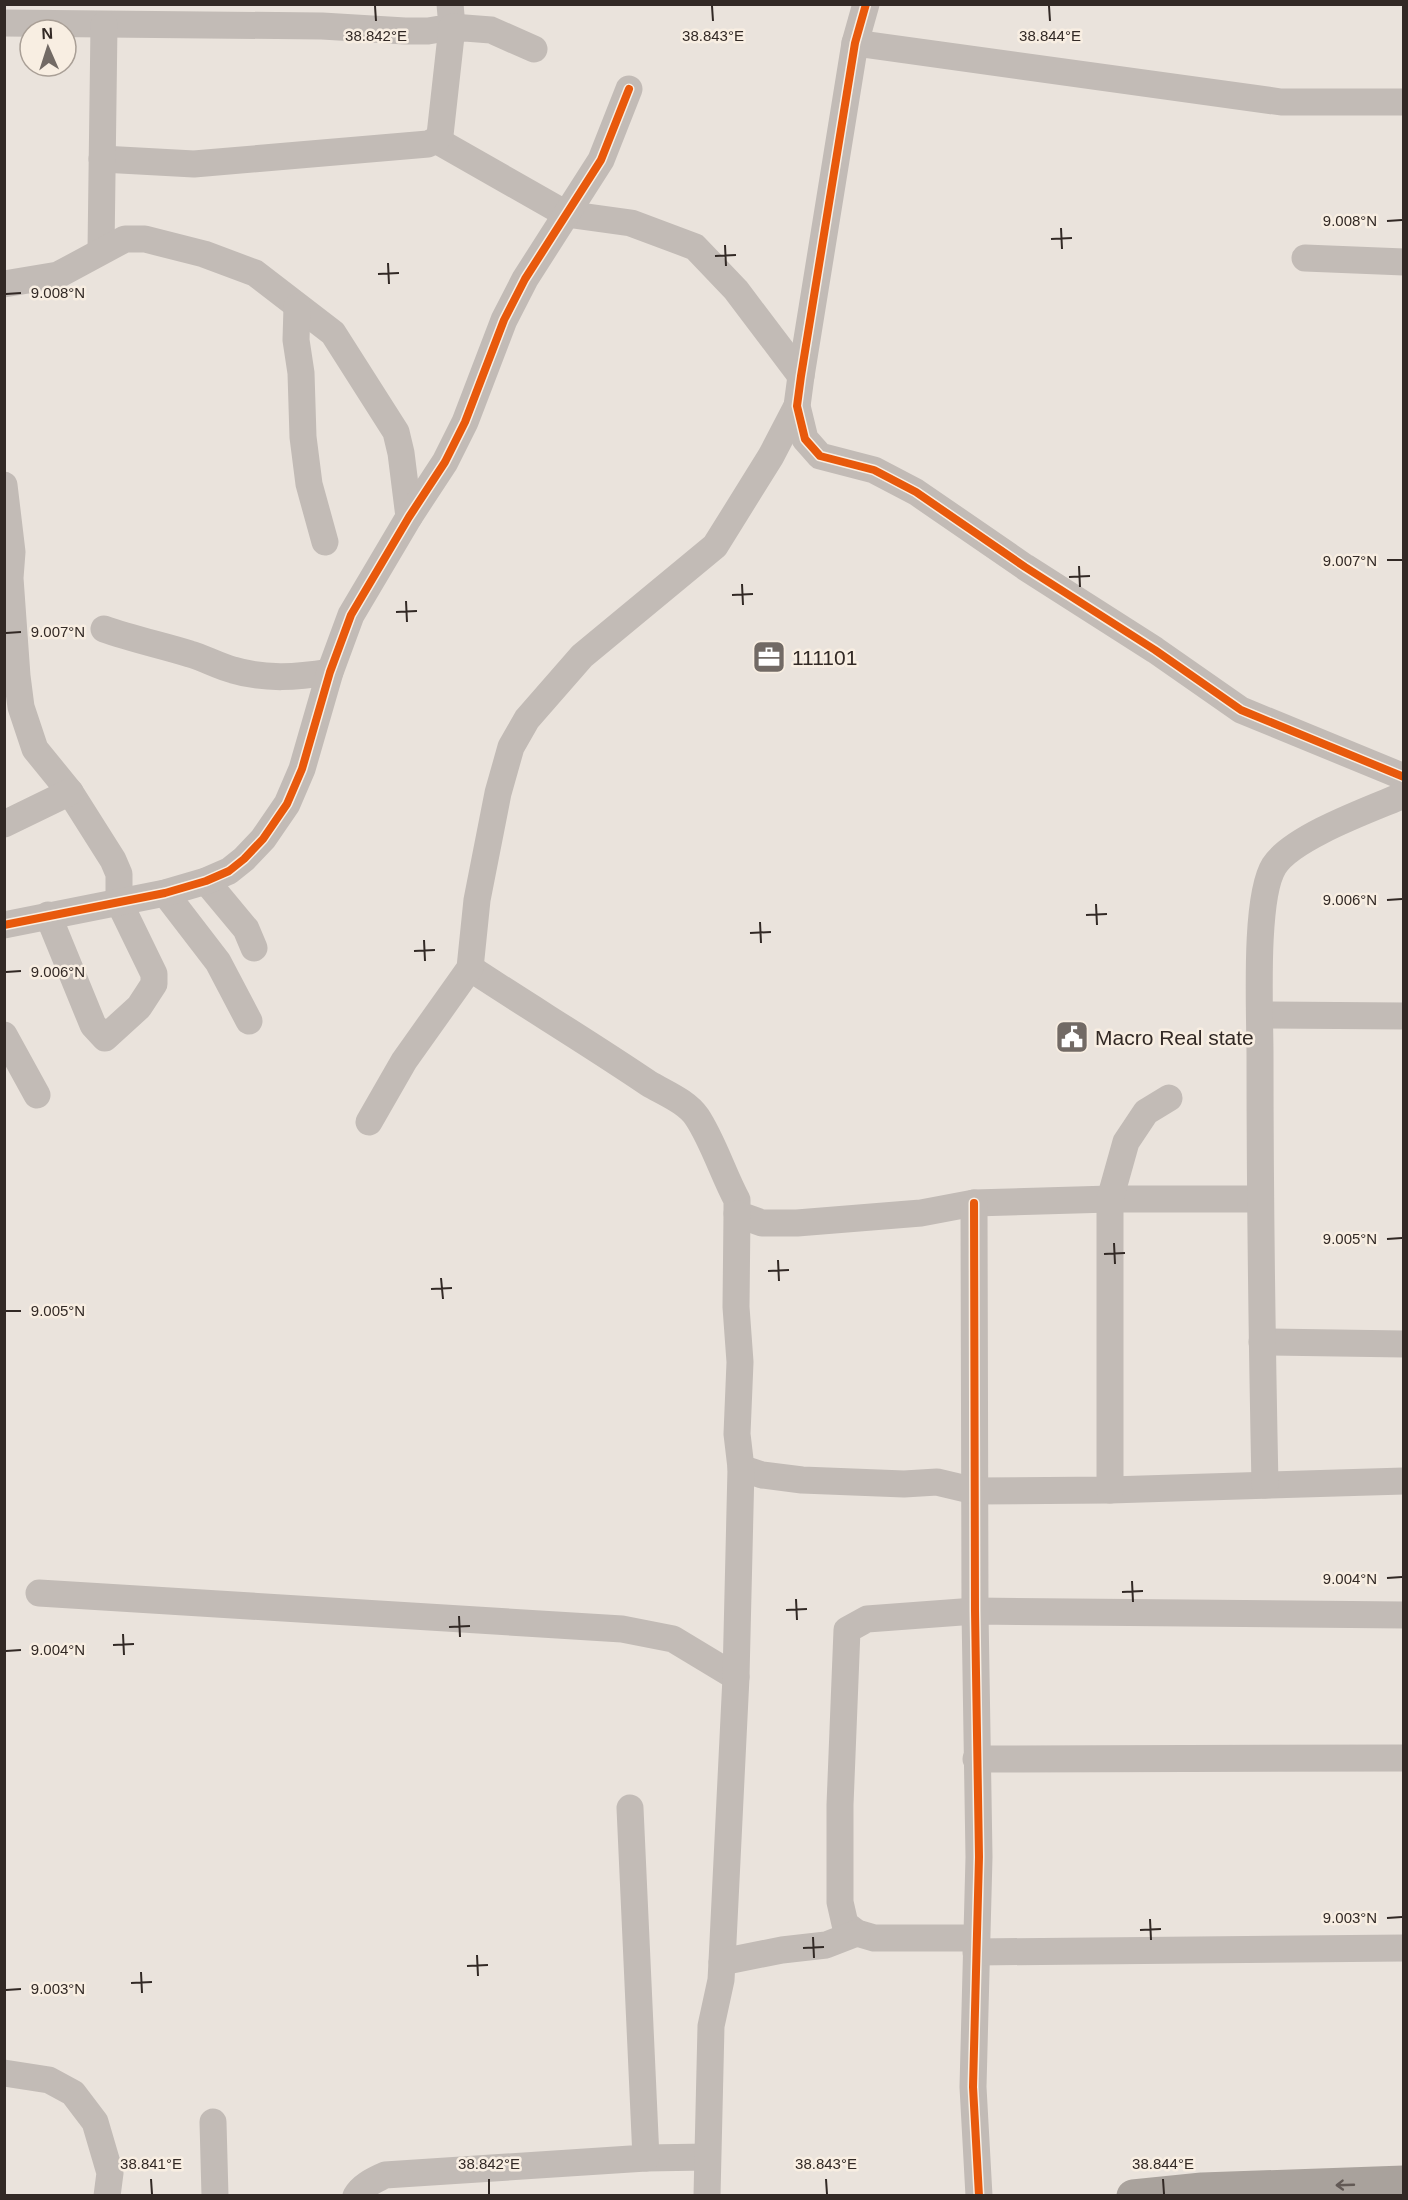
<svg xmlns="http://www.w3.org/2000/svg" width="1408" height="2200" viewBox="0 0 1408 2200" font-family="Arial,sans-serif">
	<rect width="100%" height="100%" fill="#eae3dc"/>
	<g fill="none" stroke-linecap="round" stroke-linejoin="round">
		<g stroke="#c2bbb6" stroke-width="27">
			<path d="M866,4L855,43L801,376L797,406L805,439L820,456L874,470L916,492L1025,567L1155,650L1241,710L1404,777"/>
			<path d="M4,23L322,26L405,31H428L452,27L450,4"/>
			<path d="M855,43L1281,102H1404"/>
			<path d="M436,140L566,214L631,223L695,247L736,290L801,376"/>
			<path d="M102,159L194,164L428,144L436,140L440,135L452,27L491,30L534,49"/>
			<path d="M101,250L104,25"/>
			<path d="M1305,258L1404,262"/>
			<path d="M4,284L58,275L125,239H145L204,254L255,273L333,333L396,432L401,453L409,517"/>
			<path d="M297,307L296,340L301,373L303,437L309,484L325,542"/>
			<path d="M4,485L12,552L10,578L17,676L21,707L35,749L70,792L113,860L119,874V902L154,974V984L139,1007L105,1038L93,1025L48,915"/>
			<path d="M104,629C132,639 161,645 190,654C204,658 218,666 233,670C266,680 298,677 330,672"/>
			<path d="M4,824L70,792"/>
			<path d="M206,881L246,929L254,948"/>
			<path d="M165,893L218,962L249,1021"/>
			<path d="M4,925L165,893L206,881L229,871L244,859L263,839L287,804L302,769L330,672L351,615L409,517L445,462L465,422L504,320L525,279L601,160L629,89"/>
			<path d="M470,968C529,1007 589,1043 648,1083C664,1093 686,1101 697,1117C713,1141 723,1174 737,1200V1214L762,1223H797L921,1213L974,1203L1110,1199H1260"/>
			<path d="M1260,1015L1404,1016"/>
			<path d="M4,1035L37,1095"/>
			<path d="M369,1122L404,1061L470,968L477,900L498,793L511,747L527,719L582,656L715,546L771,456L797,406"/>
			<path d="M974,1203L975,1611L979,1857L973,2087L979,2196"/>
			<path d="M1262,1342L1404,1344"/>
			<path d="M741,1468L762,1475L802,1480L904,1484L937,1482L975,1491L1110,1490L1404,1481"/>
			<path d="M1265,1485C1262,1341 1260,1198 1260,1055C1260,1013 1254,898 1274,866C1292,837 1371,809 1404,795"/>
			<path d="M1110,1490V1199L1126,1142L1146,1112L1169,1098"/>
			<path d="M39,1593L622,1629L673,1639L736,1677"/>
			<path d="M976,1759L1404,1758"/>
			<path d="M976,1938H874L857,1933L845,1924L840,1902V1805L847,1630L867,1619L975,1611L1404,1615"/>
			<path d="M976,1952L1404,1948"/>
			<path d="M722,1962L736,1677L741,1468L737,1434L740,1362L736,1307L737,1214"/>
			<path d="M4,2073L49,2080L73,2093L95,2122L110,2173L107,2196"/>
			<path d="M213,2122L215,2196"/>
			<path d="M646,2158L707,2157"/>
			<path d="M356,2196C362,2185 375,2180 385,2175L646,2158L630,1808"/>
			<path d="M707,2196L711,2026L721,1980L722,1962L782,1950L826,1945L857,1933"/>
		</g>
		<path stroke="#a9a29c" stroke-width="33" d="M1133,2196L1202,2189L1404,2182"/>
		<g stroke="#f8eee2" stroke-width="11">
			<g id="cycleway">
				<path d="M866,4L855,43L801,376L797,406L805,439L820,456L874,470L916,492L1025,567L1155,650L1241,710L1404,777"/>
				<path d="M4,925L165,893L206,881L229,871L244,859L263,839L287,804L302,769L330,672L351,615L409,517L445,462L465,422L504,320L525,279L601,160L629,89"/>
				<path d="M974,1203L975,1611L979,1857L973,2087L979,2196"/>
			</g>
		</g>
		<use href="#cycleway" stroke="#e8590c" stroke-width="8"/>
	</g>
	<defs><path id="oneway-shaft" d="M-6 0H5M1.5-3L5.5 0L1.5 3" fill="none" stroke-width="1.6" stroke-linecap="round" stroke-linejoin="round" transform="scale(1.5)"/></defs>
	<use stroke="#625955" href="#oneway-shaft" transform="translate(1345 2185) rotate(178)"/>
	<path fill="none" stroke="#322925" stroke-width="2" d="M375,6L376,21M712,6L713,21M1049,6L1050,21M1387,221L1402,220M1061,228L1062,249M1051,239L1072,238M725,245L726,266M715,256L736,255M388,263L389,284M378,274L399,273M6,294L21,293M1387,560H1402M1079,566L1080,587M1069,577L1090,576M742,584L743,605M732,595L753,594M406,601L407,622M396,612L417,611M6,633L21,632M1387,900L1402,899M1096,904L1097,925M1086,915L1107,914M760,922L761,943M750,933L771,932M424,940L425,961M414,951L435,950M6,972L21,971M1387,1239L1402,1238M1114,1243L1115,1264M1104,1254L1125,1253M778,1260L779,1281M768,1271L789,1270M441,1278L443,1299M431,1289L452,1288M6,1311H21M1387,1578L1402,1577M1132,1581L1133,1602M1122,1592L1143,1591M796,1599L797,1620M786,1610L807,1609M459,1616L460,1637M449,1627L470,1626M123,1634L124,1655M113,1645L134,1644M6,1651L21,1650M1387,1918L1402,1917M1150,1919L1151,1940M1140,1930L1161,1929M813,1937L814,1958M803,1948L824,1947M477,1955L478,1976M467,1966L488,1965M141,1972L142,1993M131,1983L152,1982M6,1990L21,1989M151,2179L152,2194M489,2179V2194M826,2179L827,2194M1163,2179L1164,2194"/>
	<defs>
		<g id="office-square" transform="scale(1.725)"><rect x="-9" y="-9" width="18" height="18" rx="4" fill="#726a65" stroke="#f8eee2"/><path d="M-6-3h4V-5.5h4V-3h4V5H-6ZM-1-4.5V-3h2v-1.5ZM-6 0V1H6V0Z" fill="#fff"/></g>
		<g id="civic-square" transform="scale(1.725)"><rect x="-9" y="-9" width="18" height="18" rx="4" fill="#726a65" stroke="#f8eee2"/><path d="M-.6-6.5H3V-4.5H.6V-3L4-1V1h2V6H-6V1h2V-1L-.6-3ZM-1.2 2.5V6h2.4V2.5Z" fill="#fff"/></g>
	</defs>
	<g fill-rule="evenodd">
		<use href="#office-square" x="769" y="657"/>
		<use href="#civic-square" x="1072" y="1037"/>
	</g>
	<g text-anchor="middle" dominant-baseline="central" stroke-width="5" stroke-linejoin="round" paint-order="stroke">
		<g font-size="21" fill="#322925" stroke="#f8eee2" text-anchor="start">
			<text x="792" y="657">111101</text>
			<text x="1095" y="1037">Macro Real state</text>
		</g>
	</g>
	<g font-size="15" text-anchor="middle" fill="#322925" stroke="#f8eee2" stroke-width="5" stroke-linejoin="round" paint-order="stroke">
		<text x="376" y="41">38.842°E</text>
		<text x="713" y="41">38.843°E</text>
		<text x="1050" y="41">38.844°E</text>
		<text x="1350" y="226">9.008°N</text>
		<text x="58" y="298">9.008°N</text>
		<text x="1350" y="566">9.007°N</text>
		<text x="58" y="637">9.007°N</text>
		<text x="1350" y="905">9.006°N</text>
		<text x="58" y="977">9.006°N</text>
		<text x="1350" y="1244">9.005°N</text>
		<text x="58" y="1316">9.005°N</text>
		<text x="1350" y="1584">9.004°N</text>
		<text x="58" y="1655">9.004°N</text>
		<text x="1350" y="1923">9.003°N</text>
		<text x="58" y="1994">9.003°N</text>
		<text x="151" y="2169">38.841°E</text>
		<text x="489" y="2169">38.842°E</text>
		<text x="826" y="2169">38.843°E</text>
		<text x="1163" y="2169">38.844°E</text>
	</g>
	<rect width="1408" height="2200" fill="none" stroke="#322925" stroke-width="12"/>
	<g transform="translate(48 48) rotate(357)"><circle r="28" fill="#f8eee2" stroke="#a99f96" stroke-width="1.5"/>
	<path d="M0-4.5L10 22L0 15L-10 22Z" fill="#726a65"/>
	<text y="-9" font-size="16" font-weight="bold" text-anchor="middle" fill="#322925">N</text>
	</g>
</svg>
